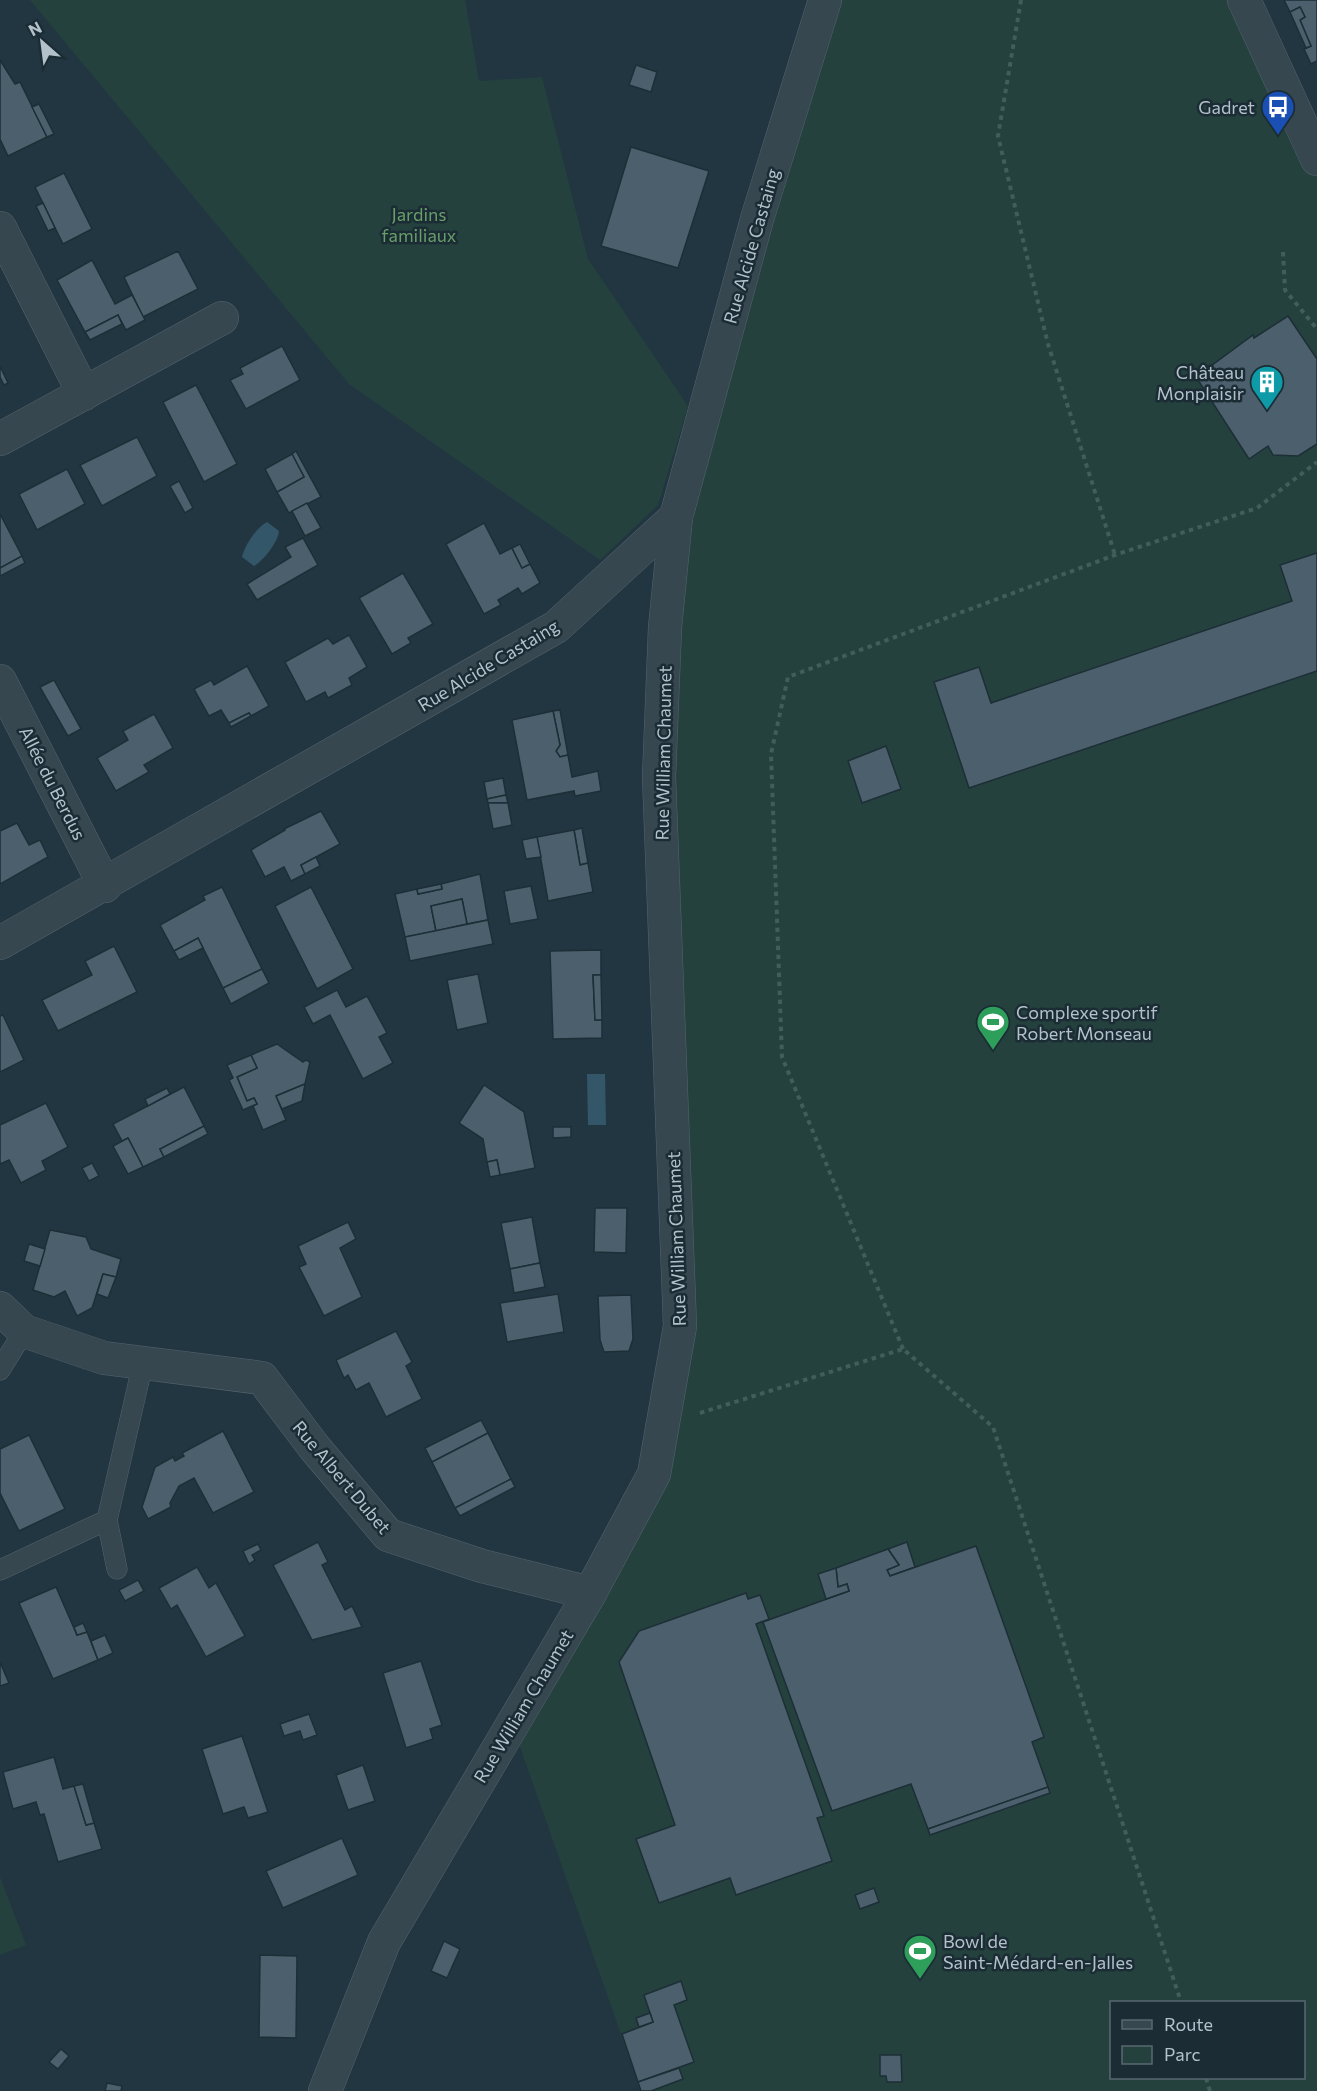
<svg xmlns="http://www.w3.org/2000/svg" width="1317" height="2091" viewBox="0 0 1317 2091" font-family="Commissioner,sans-serif">
	<rect width="100%" height="100%" fill="#223641"/>
	<g fill="#24413e" fill-rule="evenodd">
		<path d="M30,0H465L479,81L542,77L588,259L688,406L658,505L600,560L349,384Z"/>
		<path d="M825,0H1244L1317,159V2091H641L512,1724L654,1474L680,1326L665,627ZM1112,2002H1304V2078H1112Z"/>
		<path d="M0,1877L26,1945L0,1955Z"/>
	</g>
	<g fill="#345669">
		<path d="M267,522L279,531C278,542 264,560 254,566L242,557C244,546 257,527 267,522Z"/>
		<path d="M587,1074H605L606,1125H588Z"/>
	</g>
	<g fill="#4b606c" stroke="#1d2e37" stroke-width="1.5">
		<path d="M1284,0H1317V61L1311,64L1304,49L1311,46L1300,20L1305,17L1300,7L1290,12Z"/>
		<path d="M1300,7L1305,17L1300,20L1311,46L1306,48L1290,12Z"/>
		<path d="M0,60L15,84L20,82L47,137L8,156L0,139Z"/>
		<path d="M636,65L657,72L651,92L629,85Z"/>
		<path d="M39,104L54,134L47,137L32,107Z"/>
		<path d="M631,147L709,171L678,268L601,246Z"/>
		<path d="M64,173L92,229L63,244L35,187Z"/>
		<path d="M43,203L55,228L48,231L36,206Z"/>
		<path d="M178,251L198,289L143,317L124,277Z"/>
		<path d="M92,260L115,304L132,295L145,320L126,330L118,315L85,332L57,280Z"/>
		<path d="M118,315L122,324L90,340L85,332Z"/>
		<path d="M1288,316L1317,359V444L1298,456L1273,455L1268,446L1249,459L1196,377L1253,335L1254,338Z"/>
		<path d="M282,346L300,380L246,409L230,380L243,374L240,368Z"/>
		<path d="M0,366L8,383L4,385L0,377Z"/>
		<path d="M196,385L237,464L204,482L163,402Z"/>
		<path d="M137,437L157,476L102,506L80,465Z"/>
		<path d="M296,451L321,497L289,513L277,492L304,477L292,454Z"/>
		<path d="M292,454L304,477L277,492L265,469Z"/>
		<path d="M67,469L85,504L37,530L19,494Z"/>
		<path d="M179,481L193,508L185,513L170,486Z"/>
		<path d="M307,503L321,528L305,536L292,511Z"/>
		<path d="M0,514L22,556L0,568Z"/>
		<path d="M484,523L500,554L512,548L522,568L530,564L540,583L522,594L518,588L498,600L501,605L484,614L446,544Z"/>
		<path d="M303,538L318,565L257,600L247,584L291,557L285,547Z"/>
		<path d="M520,544L530,564L522,568L512,548Z"/>
		<path d="M1317,553V671L969,788L934,682L979,667L991,703L1292,601L1280,565Z"/>
		<path d="M22,556L25,563L0,576V568Z"/>
		<path d="M403,573L433,624L408,638L411,643L392,654L359,598Z"/>
		<path d="M349,635L367,667L349,678L352,685L328,698L325,692L306,702L285,662L328,638L333,644Z"/>
		<path d="M247,666L269,706L251,716L249,713L229,723L221,710L209,716L194,689L211,680L214,685Z"/>
		<path d="M54,680L81,729L68,736L40,687Z"/>
		<path d="M560,710L568,755L560,757L556,751L560,745L553,711Z"/>
		<path d="M553,711L560,745L556,751L560,757L568,755L572,777L598,771L601,791L575,796L574,791L527,800L512,720Z"/>
		<path d="M249,713L251,716L231,727L229,723Z"/>
		<path d="M154,714L173,748L144,765L149,772L116,791L97,758L128,740L123,731Z"/>
		<path d="M886,746L901,789L862,803L848,761Z"/>
		<path d="M503,778L506,795L487,799L484,782Z"/>
		<path d="M506,795L508,803H488L487,799Z"/>
		<path d="M488,803H508L512,825L493,829Z"/>
		<path d="M321,811L340,844L301,865L305,874L291,881L284,867L265,877L251,850L285,830L284,829Z"/>
		<path d="M17,823L29,845L40,840L48,857L0,884V831Z"/>
		<path d="M582,828L588,863L580,865L574,830Z"/>
		<path d="M574,830L580,865L588,863L593,892L548,901L537,837Z"/>
		<path d="M537,837L541,857L526,859L522,840Z"/>
		<path d="M316,857L320,866L305,874L301,865Z"/>
		<path d="M480,874L488,920L467,924L462,899L431,906L436,931L405,937L395,894L417,889L418,894L442,889L441,884Z"/>
		<path d="M441,884L442,889L418,894L417,889Z"/>
		<path d="M531,886L538,919L510,924L504,891Z"/>
		<path d="M222,887L262,969L223,988L198,938L174,951L160,925L205,900L203,896Z"/>
		<path d="M311,887L353,969L317,989L275,906Z"/>
		<path d="M462,899L467,924L436,931L431,906Z"/>
		<path d="M488,920L493,944L410,961L405,937Z"/>
		<path d="M198,938L203,948L179,960L174,951Z"/>
		<path d="M114,946L137,992L58,1031L42,1000L92,975L85,961Z"/>
		<path d="M601,950V975H593L595,1020H602V1038L553,1039L550,951Z"/>
		<path d="M262,969L269,983L231,1004L223,988Z"/>
		<path d="M478,974L488,1023L457,1030L447,980Z"/>
		<path d="M593,975H601L602,1020H595Z"/>
		<path d="M337,990L346,1007L367,996L387,1033L379,1037L393,1063L363,1079L330,1015L313,1024L304,1007Z"/>
		<path d="M3,1015L24,1060L0,1072V1016Z"/>
		<path d="M277,1044L303,1062L306,1060L310,1062L305,1084L276,1096L286,1120L263,1130L253,1106L257,1104L254,1098L247,1101L237,1077L257,1068L251,1055Z"/>
		<path d="M251,1055L257,1068L237,1077L247,1101L254,1098L257,1104L243,1110L229,1080L233,1078L227,1065Z"/>
		<path d="M305,1084L302,1101L282,1109L276,1096Z"/>
		<path d="M484,1085L524,1112L535,1168L500,1175L497,1160L487,1162L483,1139L459,1123Z"/>
		<path d="M184,1087L204,1126L160,1149L164,1157L143,1167L128,1138L122,1141L113,1124Z"/>
		<path d="M167,1088L170,1094L148,1106L145,1099Z"/>
		<path d="M46,1103L68,1147L42,1161L46,1170L21,1183L9,1160L0,1164V1125Z"/>
		<path d="M204,1126L208,1134L164,1157L160,1149Z"/>
		<path d="M553,1127H571V1137L553,1138Z"/>
		<path d="M128,1138L143,1167L128,1174L113,1146Z"/>
		<path d="M497,1160L500,1175L490,1177L487,1162Z"/>
		<path d="M92,1163L99,1176L89,1181L82,1168Z"/>
		<path d="M595,1208H627L626,1253L594,1252Z"/>
		<path d="M532,1217L540,1263L510,1269L501,1223Z"/>
		<path d="M348,1222L356,1239L340,1248L362,1297L324,1316L299,1267L306,1264L298,1246Z"/>
		<path d="M50,1230L86,1237L91,1249L121,1259L116,1277L103,1274L92,1308L77,1316L65,1291L54,1297L33,1290Z"/>
		<path d="M29,1244L45,1249L40,1266L24,1261Z"/>
		<path d="M540,1263L545,1287L514,1293L510,1269Z"/>
		<path d="M103,1274L116,1277L108,1298L97,1294Z"/>
		<path d="M558,1294L564,1332L507,1342L500,1303Z"/>
		<path d="M631,1295L633,1339L629,1351L604,1352L600,1340L598,1296Z"/>
		<path d="M396,1331L412,1362L406,1366L422,1399L386,1417L369,1383L356,1390L348,1375L344,1378L336,1360Z"/>
		<path d="M481,1420L488,1433L432,1462L425,1448Z"/>
		<path d="M223,1431L254,1492L213,1513L194,1478L179,1486L170,1503L171,1507L148,1519L142,1507L155,1467L173,1457L175,1461L184,1456L182,1453Z"/>
		<path d="M488,1433L511,1479L455,1508L432,1462Z"/>
		<path d="M29,1435L65,1509L19,1531L0,1493V1449Z"/>
		<path d="M511,1479L515,1487L460,1516L455,1508Z"/>
		<path d="M318,1542L328,1562L322,1565L345,1610L352,1606L362,1627L312,1640L273,1565Z"/>
		<path d="M907,1542L915,1567L890,1576L887,1570L899,1565L888,1549Z"/>
		<path d="M258,1544L261,1550L252,1555L255,1560L249,1564L243,1551Z"/>
		<path d="M976,1546L1044,1737L1032,1742L1048,1787L928,1829L911,1784L832,1811L763,1622L849,1591L847,1584L838,1587L836,1568L888,1549L899,1565L887,1570L890,1576Z"/>
		<path d="M197,1567L209,1588L216,1583L245,1636L206,1657L177,1605L171,1609L159,1588Z"/>
		<path d="M836,1568L838,1587L847,1584L849,1591L826,1599L818,1574Z"/>
		<path d="M138,1580L144,1591L125,1601L119,1590Z"/>
		<path d="M56,1587L77,1635L87,1632L98,1660L53,1679L19,1603Z"/>
		<path d="M746,1593L748,1599L760,1595L769,1619L756,1624L824,1816L817,1818L832,1861L736,1895L730,1878L659,1903L636,1839L675,1825L619,1662L639,1631Z"/>
		<path d="M83,1623L87,1632L77,1635L74,1627Z"/>
		<path d="M105,1635L113,1653L98,1660L91,1641Z"/>
		<path d="M421,1661L442,1725L430,1729L433,1739L406,1748L383,1673Z"/>
		<path d="M0,1662L9,1683L0,1686Z"/>
		<path d="M309,1714L317,1735L303,1740L300,1731L284,1736L280,1724Z"/>
		<path d="M242,1736L268,1812L248,1818L244,1807L223,1814L202,1749Z"/>
		<path d="M54,1757L63,1789L74,1786L86,1825L94,1823L102,1849L58,1862L44,1814L40,1815L36,1802L13,1809L3,1772Z"/>
		<path d="M363,1765L375,1801L348,1810L336,1775Z"/>
		<path d="M83,1784L94,1823L86,1825L74,1786Z"/>
		<path d="M1048,1787L1050,1793L930,1835L928,1829Z"/>
		<path d="M342,1838L358,1875L283,1908L266,1871Z"/>
		<path d="M874,1888L879,1902L860,1909L855,1895Z"/>
		<path d="M444,1941L460,1949L447,1978L431,1971Z"/>
		<path d="M260,1955L297,1956L296,2038L259,2037Z"/>
		<path d="M681,1981L687,2000L674,2005L694,2062L638,2082L622,2034L653,2022L644,1995Z"/>
		<path d="M650,2013L653,2022L639,2027L636,2018Z"/>
		<path d="M61,2049L69,2056L58,2069L49,2062Z"/>
		<path d="M880,2055H901L902,2082H887L886,2076H880Z"/>
		<path d="M679,2068L683,2079L651,2091H641L638,2082Z"/>
		<path d="M107,2083L122,2086L121,2091H105Z"/>
	</g>
	<g fill="none" stroke-linecap="round" stroke-linejoin="round">
		<g stroke="#54646e" stroke-width="21">
			<g id="service">
				<path d="M0,1370L24,1331"/>
				<path d="M107,1520L117,1569"/>
				<path d="M0,1570L107,1520L143,1363"/>
			</g>
		</g>
		<g stroke="#54646e" stroke-width="34">
			<g id="minor">
				<path d="M0,228L84,394"/>
				<path d="M0,439L222,318"/>
				<path d="M0,681L105,886"/>
				<path d="M0,943L556,627L676,517L757,219L825,0"/>
				<path d="M0,1308L24,1331L104,1358L262,1378L314,1447L388,1535L482,1566L590,1593"/>
				<path d="M325,2091L384,1942L590,1593L654,1474L680,1326L659,777L665,627L676,517"/>
			</g>
		</g>
		<g stroke="#54646e" stroke-width="34">
			<path id="tertiary" d="M1244,0L1317,159"/>
		</g>
		<g stroke="#425d5a" stroke-width="4" stroke-dasharray="4.5 4.5" stroke-linecap="butt">
			<path d="M1021,0L998,136L1048,344L1115,555"/>
			<path d="M1283,252L1285,290L1317,329"/>
			<path d="M903,1349L782,1057L771,754L788,677L1115,555L1257,508L1317,462"/>
			<path d="M700,1413L903,1349L993,1427L1181,2002"/>
			<path d="M1206,2078L1210,2091"/>
		</g>
		<use href="#service" stroke="#364750" stroke-width="20"/>
		<use href="#minor" stroke="#364750" stroke-width="33"/>
		<use href="#tertiary" stroke="#364750" stroke-width="33"/>
	</g>
	<defs>
		<g id="bus-pin" transform="scale(1.725)"><path d="M0 17L-7.5 6A9.5 9.5 0 1 1 7.5 6Z" fill="#1a4fb4" stroke="#1b2c35"/><path d="M-5-6H5V4H4V6H2V4H-2V6H-4V4H-5ZM-3.5-4V0h7V-4ZM-3.5 1.2v1.5H-2V1.2ZM2 1.2v1.5H3.5V1.2Z" fill="#fff"/></g>
		<g id="building-pin" transform="scale(1.725)"><path d="M0 17L-7.5 6A9.5 9.5 0 1 1 7.5 6Z" fill="#0f9aa8" stroke="#1b2c35"/><path d="M-4-6H4V6H1V3H-1V6H-4ZM-2.5-4.3h1.7v1.8h-1.7ZM.8-4.3h1.7v1.8H.8ZM-2.5-1h1.7V.8h-1.7ZM.8-1h1.7V.8H.8Z" fill="#fff"/></g>
		<g id="stadium-pin" transform="scale(1.725)"><path d="M0 17L-7.5 6A9.5 9.5 0 1 1 7.5 6Z" fill="#2e9e5b" stroke="#1b2c35"/><path d="M0-5a6.5 5 0 1 0 0 10a6.5 5 0 1 0 0-10ZM-3.5-1.8h7v3.6h-7Z" fill="#fff"/></g>
	</defs>
	<g fill-rule="evenodd">
		<use href="#bus-pin" x="1278" y="107"/>
		<use href="#building-pin" x="1267" y="382"/>
		<use href="#stadium-pin" x="993" y="1022"/>
		<use href="#stadium-pin" x="920" y="1951"/>
	</g>
	<g text-anchor="middle" dominant-baseline="central" stroke-width="5" stroke-linejoin="round" paint-order="stroke">
		<g font-size="18" fill="#b3c1cb" stroke="#1b2c35" text-anchor="end">
			<text x="1255" y="107">Gadret</text>
			<text x="1244" y="372">Château<tspan x="1244" dy="21">Monplaisir</tspan></text>
			<text x="1016" y="1012" text-anchor="start">Complexe sportif<tspan x="1016" dy="21">Robert Monseau</tspan></text>
			<text x="943" y="1941" text-anchor="start">Bowl de<tspan x="943" dy="21">Saint-Médard-en-Jalles</tspan></text>
		</g>
		<g font-size="18" fill="#689e68" stroke="#1b2c35">
			<text x="419" y="214">Jardins<tspan x="419" dy="21">familiaux</tspan></text>
		</g>
		<g font-size="18" fill="#b3c1cb" stroke="#1b2c35">
			<text transform="translate(751 246) rotate(-74)">Rue Alcide Castaing</text>
			<text transform="translate(488 665) rotate(-31)">Rue Alcide Castaing</text>
			<text transform="translate(663 753) rotate(-89)">Rue William Chaumet</text>
			<text transform="translate(53 783) rotate(63)">Allée du Berdus</text>
			<text transform="translate(676 1239) rotate(-92)">Rue William Chaumet</text>
			<text transform="translate(342 1477) rotate(50)">Rue Albert Dubet</text>
			<text transform="translate(523 1706) rotate(-59)">Rue William Chaumet</text>
		</g>
	</g>
	<rect x="1110" y="2001" width="195" height="78" fill="#1b2c35" stroke="#586871" stroke-width="1.5"/>
	<rect x="1122" y="2020" width="30" height="9" fill="#364750" stroke="#586871" stroke-width="1.5"/>
	<text x="1164" y="2031" font-size="18" fill="#b3c1cb">Route</text>
	<rect x="1122" y="2046" width="30" height="18" fill="#24413e" stroke="#586871" stroke-width="1.5"/>
	<text x="1164" y="2061" font-size="18" fill="#b3c1cb">Parc</text>
	<g transform="translate(42 42) rotate(332)" stroke="#1b2c35" stroke-width="4.5" paint-order="stroke">
	<path d="M0-4.5L10 22L0 15L-10 22Z" fill="#b3c1cb"/>
	<text y="-9" font-size="16" font-weight="bold" text-anchor="middle" fill="#b3c1cb">N</text>
	</g>
</svg>
